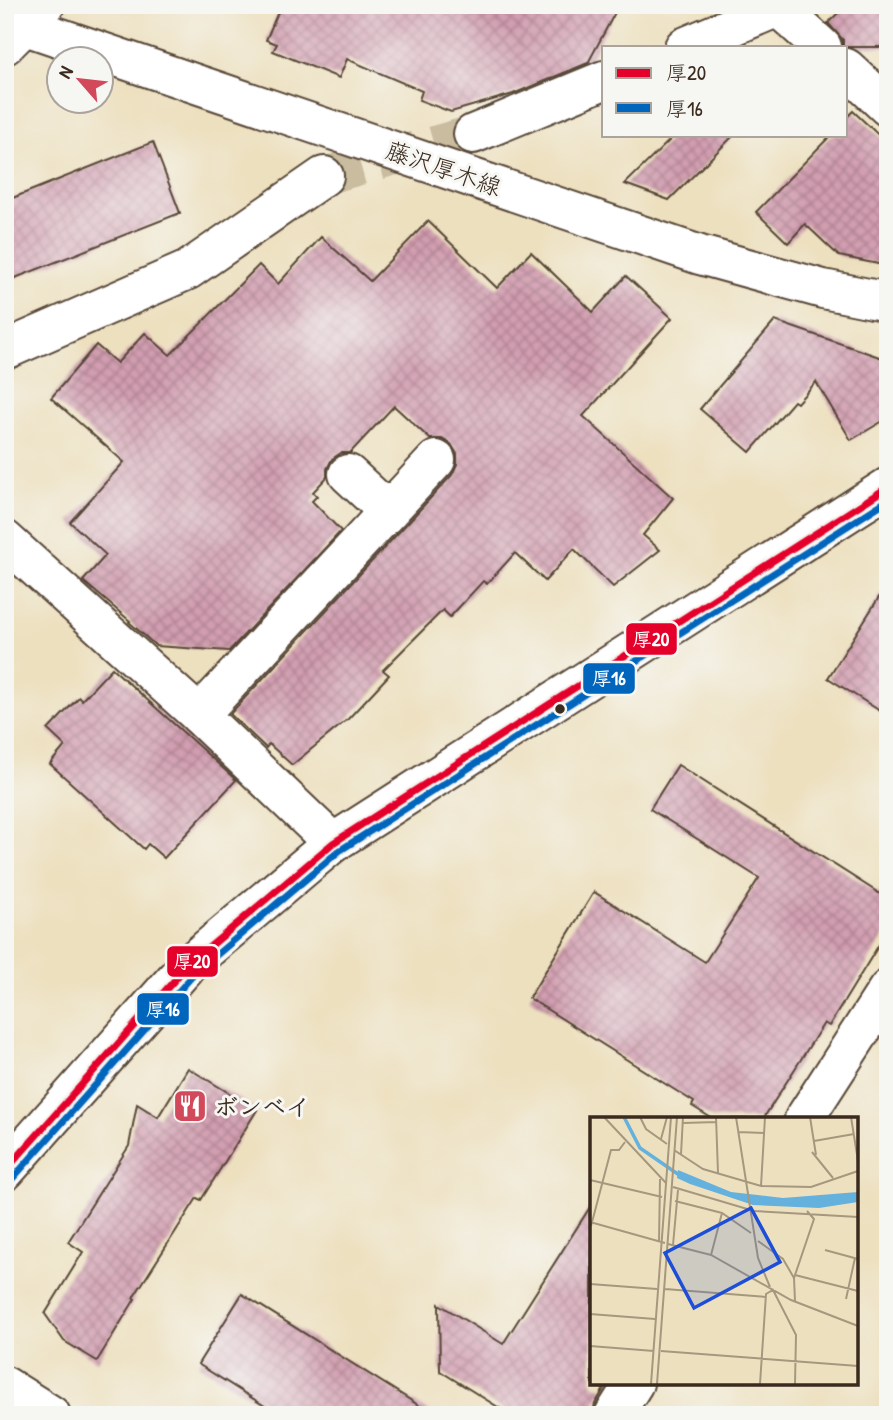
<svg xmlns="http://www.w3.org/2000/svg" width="893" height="1420" viewBox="0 0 893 1420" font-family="'Patrick Hand','Klee One',sans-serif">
	<defs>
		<pattern id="building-cross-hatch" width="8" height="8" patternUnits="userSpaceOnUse" patternTransform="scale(1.75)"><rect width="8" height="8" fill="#d29eb1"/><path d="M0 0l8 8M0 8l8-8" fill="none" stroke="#ac818f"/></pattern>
	</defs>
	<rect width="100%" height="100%" fill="#f6f6f2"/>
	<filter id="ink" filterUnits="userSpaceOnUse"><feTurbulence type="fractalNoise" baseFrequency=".0143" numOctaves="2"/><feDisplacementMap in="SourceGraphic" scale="14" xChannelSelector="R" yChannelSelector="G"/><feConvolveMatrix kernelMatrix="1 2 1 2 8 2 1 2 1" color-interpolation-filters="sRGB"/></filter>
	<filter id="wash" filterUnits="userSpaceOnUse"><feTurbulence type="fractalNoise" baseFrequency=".00686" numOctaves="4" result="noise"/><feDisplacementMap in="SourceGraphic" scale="28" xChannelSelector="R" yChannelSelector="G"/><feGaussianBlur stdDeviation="1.57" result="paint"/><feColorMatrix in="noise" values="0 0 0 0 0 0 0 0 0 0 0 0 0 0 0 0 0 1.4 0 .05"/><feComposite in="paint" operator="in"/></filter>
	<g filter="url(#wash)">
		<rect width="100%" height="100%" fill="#ede0bf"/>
		<g id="blocks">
			<g fill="url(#building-cross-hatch)">
				<path d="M281,5H619L588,63L513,94L451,112L419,100L422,91L347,59L339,78L273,51L277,44L266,40Z"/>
				<path d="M846,5H888V47H843V40L828,23Z"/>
				<path d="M853,111L888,144V266L839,256L805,224L788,243L756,212L831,135H846V118Z"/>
				<path d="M675,135H734L669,200L625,184Z"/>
				<path d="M153,142L180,213L5,282V201Z"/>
				<path d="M428,221L497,288L531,252L593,312L626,276L672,318L583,416L673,498L643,535L660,550L613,587L574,549L545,581L515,553L487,584L483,581L450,617L443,610L383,670L389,675L348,719L292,765L269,744L266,748L230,714L452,475L457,464V454L451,444L442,439H430L394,406L350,453H341L332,459L327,469V477L313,492L317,496L312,501L341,531L229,651L156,646L129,622L130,621L83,581L106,555L70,522L124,462L51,398L96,345L117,363L145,333L170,355L259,265L278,284L321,237L370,281Z"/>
				<path d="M775,321L888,360V418L851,440L816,382L797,403L794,401L750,452L700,409Z"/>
				<path d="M888,583V716L828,678Z"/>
				<path d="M112,668L236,780L164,858L148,844L144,849L50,764L65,746L48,730L79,697L82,700Z"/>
				<path d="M678,765L888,899V930L829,1026L824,1023L763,1119H713L692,1106L694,1102L529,998L594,892L705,962L759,878L650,809Z"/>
				<path d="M188,1068L257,1110L201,1200L197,1198L133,1298L135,1299L97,1361L64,1341L45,1314L83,1252L68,1242L129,1146L137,1104L158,1117Z"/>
				<path d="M592,1204V1383L604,1389L595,1404L592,1415H511L440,1371L439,1304L503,1344Z"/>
				<path d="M242,1294L434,1415H279L198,1364Z"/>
			</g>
		</g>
	</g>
	<g filter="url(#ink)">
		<use href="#blocks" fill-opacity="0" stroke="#564536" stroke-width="2"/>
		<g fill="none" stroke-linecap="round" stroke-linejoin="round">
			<path stroke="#c9bc9f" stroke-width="38" stroke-dasharray="38 19" stroke-linecap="butt" d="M324,176L473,134"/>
			<g stroke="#564536" stroke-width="42">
				<g id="minor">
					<path d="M779,8L822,47"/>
					<path d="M5,45L45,5"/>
					<path d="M684,47L783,5"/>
					<path d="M846,68L888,107"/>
					<path d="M473,134L604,80"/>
					<path d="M5,350L188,270L324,176"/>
					<path d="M348,474L388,511"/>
					<path d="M5,540L199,715L333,843"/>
					<path d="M199,715L436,460"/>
					<path d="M804,1119L888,989"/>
					<path d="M614,1415L634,1383"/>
				</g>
			</g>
			<g stroke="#564536" stroke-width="42">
				<g id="major">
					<path d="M5,19L700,255L823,289L888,302"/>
					<path d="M5,1171L187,966L333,843L888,487"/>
				</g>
			</g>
			<g stroke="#564536" stroke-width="42">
				<path id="highway" d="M5,1386L51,1415"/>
			</g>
			<use href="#minor" stroke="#fff" stroke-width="38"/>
			<use href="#major" stroke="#fff" stroke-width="38"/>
			<use href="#highway" stroke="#fff" stroke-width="38"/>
			<g stroke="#f6f6f2" stroke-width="12">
				<path id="bus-1" d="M5,1171L187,966L333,843L888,487"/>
			</g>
			<g stroke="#f6f6f2" stroke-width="12">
				<path id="bus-2" d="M13,1178L194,974L339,851L888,500"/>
			</g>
			<use href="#bus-1" stroke="#e4002b" stroke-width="7"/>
			<use href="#bus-2" stroke="#0065bd" stroke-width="7"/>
		</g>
	</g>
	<defs>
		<g id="restaurant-square" transform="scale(1.75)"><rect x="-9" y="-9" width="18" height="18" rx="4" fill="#d1495b" stroke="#f6f6f2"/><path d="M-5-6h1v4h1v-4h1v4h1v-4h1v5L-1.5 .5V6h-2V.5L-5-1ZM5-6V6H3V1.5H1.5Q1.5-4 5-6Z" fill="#fff"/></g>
	</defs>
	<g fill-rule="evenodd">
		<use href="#restaurant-square" x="190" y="1106"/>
	</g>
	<circle fill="#3b2a1e" stroke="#f6f6f2" stroke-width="2.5" cx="560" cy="709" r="6"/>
	<g text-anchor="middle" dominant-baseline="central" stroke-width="6" stroke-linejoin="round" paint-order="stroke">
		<g font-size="24" fill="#3b2a1e" stroke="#f6f6f2">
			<text transform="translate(444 168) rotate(19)">藤沢厚木線</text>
		</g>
		<g font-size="24" font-weight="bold" fill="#3b2a1e" stroke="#f6f6f2" text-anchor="start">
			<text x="214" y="1106">ボンベイ</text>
		</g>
	</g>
	<g transform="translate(590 1117)">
		<rect width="268" height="268" fill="#ede0bf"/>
		<path d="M88,53L141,75L193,81L268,75V85L229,91L163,88L100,67L87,61Z" fill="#64b1dd"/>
		<path fill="none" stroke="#64b1dd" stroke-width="3.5" d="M34,0L50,31L95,62"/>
		<path fill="none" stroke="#a6977f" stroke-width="2" d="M14,0L76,66M50,0L56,12L77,27M126,0L128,56M146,0L168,141L180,170M220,0L226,38M261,0L268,44M93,6L127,5M148,15L174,16M71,22L77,0M224,24L264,17M84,33L113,52L171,69L221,70L268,54M222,35L243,61M91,37L93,0M0,63L72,80M171,69L175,0M83,70L164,94L268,100M85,84L132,96L161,116M0,105L75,126M1,109L21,33H29L35,25M168,124L193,142L204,161L224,102L217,94M69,125L70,62M78,127L121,138L201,183L268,209M83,128L88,73M235,133L268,142M121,138L132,96M205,158L268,174M204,161L205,184M0,167L67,172M75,172L176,180M256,182L265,141M0,197L65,202M0,229L64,234M71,234L268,249M61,267L81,0M67,267L87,0M170,267L176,177L183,173L206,218L205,267"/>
		<path fill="#1d4ed8" fill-opacity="0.15" stroke="#1d4ed8" stroke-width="3.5" d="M161,91L190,145L104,191L75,136Z"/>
		<rect width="268" height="268" fill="none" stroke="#3b2a1e" stroke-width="3.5"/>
	</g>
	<g stroke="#f6f6f2" stroke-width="2.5">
		<rect x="625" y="622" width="53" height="34" rx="7" fill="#e4002b"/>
		<rect x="582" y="662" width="54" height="33" rx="7" fill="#0065bd"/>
		<rect x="166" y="945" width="53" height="33" rx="7" fill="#e4002b"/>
		<rect x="136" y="992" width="54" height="34" rx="7" fill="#0065bd"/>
	</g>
	<g font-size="19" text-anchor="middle" font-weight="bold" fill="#fff">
		<text x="651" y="646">厚20</text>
		<text x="609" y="685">厚16</text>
		<text x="192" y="968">厚20</text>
		<text x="163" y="1016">厚16</text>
	</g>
	<rect width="893" height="1420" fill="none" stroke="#f6f6f2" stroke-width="28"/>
	<rect x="602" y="46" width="245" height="91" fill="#f6f6f2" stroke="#aba49d" stroke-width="2"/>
	<rect x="616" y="68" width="35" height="10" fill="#e4002b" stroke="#aba49d" stroke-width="2"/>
	<text x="666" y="80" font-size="21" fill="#3b2a1e">厚20</text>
	<rect x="616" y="103" width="35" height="10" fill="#0065bd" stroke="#aba49d" stroke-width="2"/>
	<text x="666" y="116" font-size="21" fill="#3b2a1e">厚16</text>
	<g transform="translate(80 80) rotate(298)"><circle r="33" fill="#f6f6f2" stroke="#aba49d" stroke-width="2"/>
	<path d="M0-5L12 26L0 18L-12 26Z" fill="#d1495b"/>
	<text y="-10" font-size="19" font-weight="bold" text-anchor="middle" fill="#3b2a1e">N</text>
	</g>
</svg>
